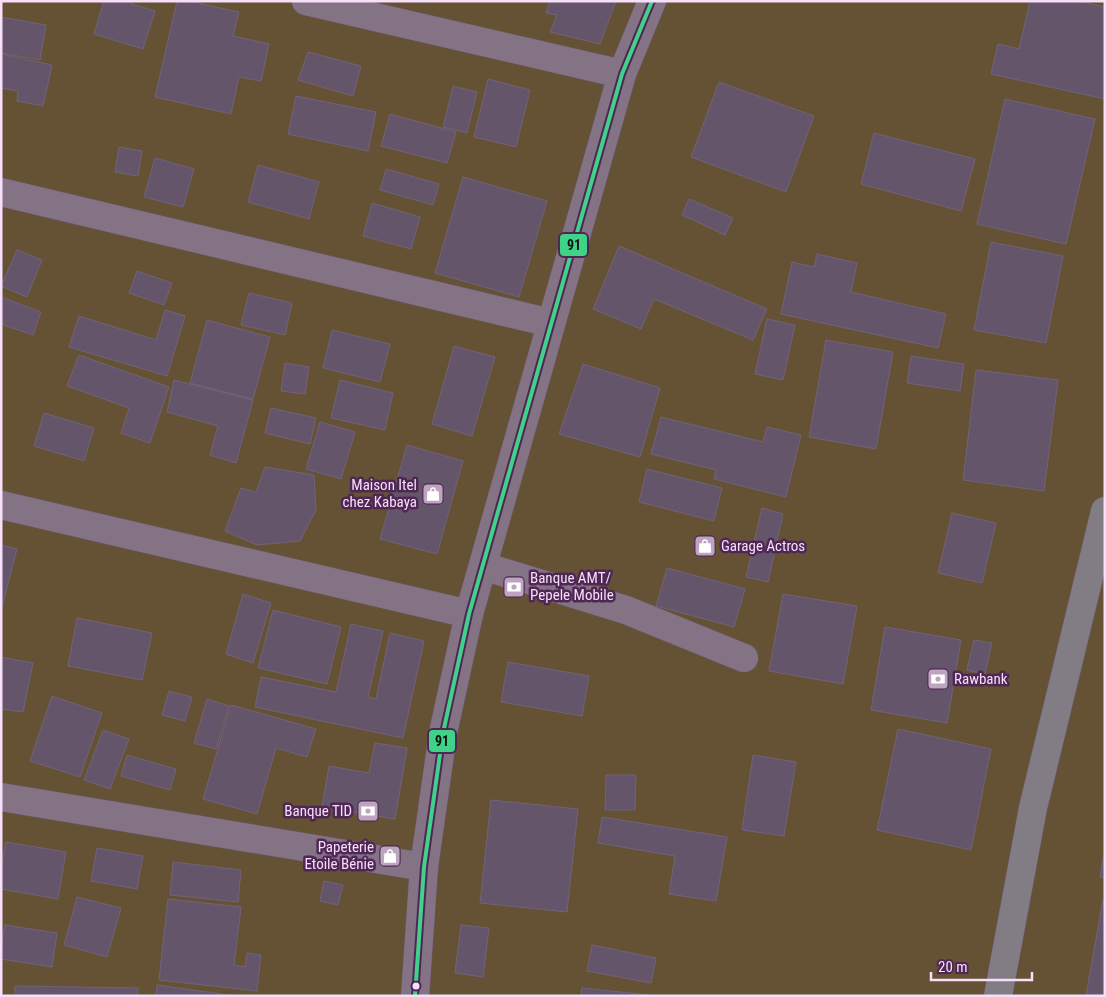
<svg xmlns="http://www.w3.org/2000/svg" width="1106" height="997" viewBox="0 0 1106 997" font-family="'Roboto Condensed',sans-serif">
	<rect width="100%" height="100%" fill="#523c54"/>
	<rect fill="#655235" x="1" y="1" width="1104" height="995"/>
	<g fill="#64556a" stroke="#716378">
		<path d="M104,1H132V4L155,11L143,49L94,34Z"/>
		<path d="M177,1H188L239,12L233,36L269,44L261,81L239,77L231,114L155,97Z"/>
		<path d="M550,1H616L600,44L550,32L557,15L546,13Z"/>
		<path d="M1030,1H1078L1105,7V99L991,74L998,44L1019,49Z"/>
		<path d="M1,17L46,25L40,60L1,53Z"/>
		<path d="M308,52L361,66L353,96L298,80Z"/>
		<path d="M1,54L52,65L43,106L17,101L18,91L1,88Z"/>
		<path d="M488,79L530,90L516,147L474,137Z"/>
		<path d="M719,82L814,116L786,192L691,157Z"/>
		<path d="M453,86L477,92L467,133L443,127Z"/>
		<path d="M296,96L376,112L368,151L288,134Z"/>
		<path d="M1005,99L1095,119L1066,244L977,224Z"/>
		<path d="M390,114L456,132L447,163L381,146Z"/>
		<path d="M874,133L975,159L961,211L861,184Z"/>
		<path d="M119,147L142,151L138,176L115,172Z"/>
		<path d="M155,158L194,169L183,207L144,197Z"/>
		<path d="M258,165L319,182L309,219L248,202Z"/>
		<path d="M386,169L439,184L433,205L380,190Z"/>
		<path d="M463,177L547,201L519,297L435,273Z"/>
		<path d="M689,199L733,218L725,235L682,215Z"/>
		<path d="M372,203L420,217L411,249L363,236Z"/>
		<path d="M991,242L1063,256L1046,343L974,330Z"/>
		<path d="M619,246L767,309L753,340L654,299L641,329L593,309Z"/>
		<path d="M17,250L42,260L27,297L1,286Z"/>
		<path d="M817,254L857,263L851,292L946,314L938,348L781,314L792,262L814,267Z"/>
		<path d="M137,271L172,283L164,305L129,293Z"/>
		<path d="M249,293L292,303L285,335L241,325Z"/>
		<path d="M1,297L41,312L33,335L1,324Z"/>
		<path d="M165,310L185,316L167,376L69,347L79,316L156,340Z"/>
		<path d="M767,319L795,325L783,380L755,374Z"/>
		<path d="M207,320L270,337L253,399L190,383Z"/>
		<path d="M332,330L390,344L380,382L323,368Z"/>
		<path d="M826,340L893,352L876,449L809,437Z"/>
		<path d="M454,346L495,357L472,436L432,424Z"/>
		<path d="M79,355L169,387L150,443L121,433L129,408L67,386Z"/>
		<path d="M911,356L964,364L960,391L907,383Z"/>
		<path d="M285,363L309,367L305,394L281,391Z"/>
		<path d="M583,364L660,388L640,457L559,434Z"/>
		<path d="M976,370L1058,380L1044,491L963,480Z"/>
		<path d="M174,380L253,400L236,463L210,455L218,426L167,412Z"/>
		<path d="M340,380L393,393L385,430L331,418Z"/>
		<path d="M271,408L316,418L310,444L265,433Z"/>
		<path d="M44,413L94,428L84,461L34,446Z"/>
		<path d="M661,417L763,442L767,427L801,435L786,497L714,479L716,470L651,454Z"/>
		<path d="M320,422L355,432L341,479L306,469Z"/>
		<path d="M407,445L463,461L437,554L380,539Z"/>
		<path d="M265,467L314,475L316,510L300,541L257,545L225,531L241,488L256,492Z"/>
		<path d="M647,469L722,488L714,521L639,502Z"/>
		<path d="M762,508L783,514L768,582L746,577Z"/>
		<path d="M952,513L996,523L982,583L938,573Z"/>
		<path d="M1,545L17,549L2,607H1Z"/>
		<path d="M667,568L745,589L734,627L656,606Z"/>
		<path d="M243,594L271,603L253,663L226,654Z"/>
		<path d="M783,594L857,606L843,684L769,671Z"/>
		<path d="M273,610L341,627L327,684L258,668Z"/>
		<path d="M77,618L152,633L142,680L68,666Z"/>
		<path d="M351,624L383,631L368,697L376,699L390,633L424,641L403,738L255,707L261,677L336,692Z"/>
		<path d="M885,627L961,640L947,723L871,710Z"/>
		<path d="M974,640L992,643L985,674L967,670Z"/>
		<path d="M1,657L33,663L23,712L1,709Z"/>
		<path d="M508,662L589,676L582,716L501,702Z"/>
		<path d="M169,691L192,697L185,721L162,715Z"/>
		<path d="M52,696L102,713L80,777L30,761Z"/>
		<path d="M207,699L229,706L216,749L194,743Z"/>
		<path d="M231,705L316,729L307,757L276,748L257,814L203,799Z"/>
		<path d="M898,729L991,749L971,850L877,830Z"/>
		<path d="M103,730L129,739L110,789L84,780Z"/>
		<path d="M375,743L407,748L395,819L322,807L329,766L369,773Z"/>
		<path d="M127,755L176,769L170,790L121,776Z"/>
		<path d="M753,755L796,762L784,836L742,830Z"/>
		<path d="M606,775H636L635,810H605Z"/>
		<path d="M491,800L578,809L567,912L480,903Z"/>
		<path d="M602,817L727,837L716,901L669,894L675,856L598,843Z"/>
		<path d="M6,842L66,852L58,899L1,889V869Z"/>
		<path d="M97,848L143,856L137,889L91,881Z"/>
		<path d="M1105,849V878L1100,877Z"/>
		<path d="M173,862L241,870L238,902L170,895Z"/>
		<path d="M324,881L343,885L338,905L320,901Z"/>
		<path d="M77,897L121,908L107,957L64,945Z"/>
		<path d="M168,899L241,907L234,965L245,967L247,953L261,955L257,991L159,980Z"/>
		<path d="M1103,900H1105V996H1092L1086,995Z"/>
		<path d="M5,925L57,933L52,967L1,959V946Z"/>
		<path d="M461,925L489,928L483,977L455,973Z"/>
		<path d="M592,945L656,958L651,983L587,971Z"/>
		<path d="M157,985L236,996H156Z"/>
		<path d="M15,986L138,988V996H15Z"/>
		<path d="M582,988L659,996H581Z"/>
	</g>
	<g fill="none" stroke-linecap="round" stroke-linejoin="round">
		<g stroke="#6d596f" stroke-width="29">
			<g id="minor">
				<path d="M306,1L622,74"/>
				<path d="M1,192L551,323"/>
				<path d="M1,505L469,614"/>
				<path d="M483,566L626,610L744,658"/>
				<path d="M1,797L424,867"/>
				<path d="M415,996L424,867L443,733L469,614L622,74L652,1"/>
			</g>
		</g>
		<g stroke="#6d596f" stroke-width="29">
			<path id="trunk" d="M998,996L1033,808L1105,511"/>
		</g>
		<use href="#minor" stroke="#837385" stroke-width="28"/>
		<use href="#trunk" stroke="#827c84" stroke-width="28"/>
		<g stroke="#4f2754" stroke-width="8">
			<path id="bus-1" d="M415,996L424,867L443,733L469,614L622,74L652,1"/>
		</g>
		<use href="#bus-1" stroke="#40d288" stroke-width="4"/>
	</g>
	<defs>
		<g id="shop-square" transform="scale(1.125)"><rect x="-9" y="-9" width="18" height="18" rx="4" fill="#bda5bf" stroke="#4f2754"/><path d="M-5-2.5h2.3a2.7 3.5 0 0 1 5.4 0H5L5.5 6h-11ZM-1.5-2.5h3a1.5 2.3 0 0 0-3 0Z" fill="#fff"/></g>
		<g id="bank-square" transform="scale(1.125)"><rect x="-9" y="-9" width="18" height="18" rx="4" fill="#bda5bf" stroke="#4f2754"/><path d="M-6-4H6V4H-6ZM0-2.3a2.3 2.3 0 1 0 0 4.6a2.3 2.3 0 1 0 0-4.6Z" fill="#fff"/></g>
	</defs>
	<g fill-rule="evenodd">
		<use href="#shop-square" x="433" y="494"/>
		<use href="#shop-square" x="705" y="546"/>
		<use href="#bank-square" x="514" y="587"/>
		<use href="#bank-square" x="938" y="679"/>
		<use href="#bank-square" x="368" y="811"/>
		<use href="#shop-square" x="390" y="856"/>
	</g>
	<circle fill="#f7def9" stroke="#4f2754" stroke-width="2" cx="416" cy="986" r="4.5"/>
	<g text-anchor="middle" dominant-baseline="central" stroke-width="5" stroke-linejoin="round" paint-order="stroke">
		<g font-size="15" fill="#f7def9" stroke="#4f2754" text-anchor="end">
			<text x="417" y="485">Maison Itel<tspan x="417" dy="17">chez Kabaya</tspan></text>
			<text x="721" y="546" text-anchor="start">Garage Actros</text>
			<text x="530" y="578" text-anchor="start">Banque AMT/<tspan x="530" dy="17">Pepele Mobile</tspan></text>
			<text x="954" y="679" text-anchor="start">Rawbank</text>
			<text x="352" y="811">Banque TID</text>
			<text x="374" y="847">Papeterie<tspan x="374" dy="17">Etoile Bénie</tspan></text>
		</g>
	</g>
	<g stroke="#4f2754" stroke-width="2">
		<rect x="559" y="233" width="29" height="24" rx="5" fill="#40d288"/>
		<rect x="428" y="729" width="28" height="24" rx="5" fill="#40d288"/>
	</g>
	<g font-size="14" text-anchor="middle" font-weight="bold" fill="#111">
		<text x="574" y="250">91</text>
		<text x="442" y="746">91</text>
	</g>
	<rect width="1106" height="997" fill="none" stroke="#f7def9" stroke-width="5"/>
	<path d="M931 972v8h101v-8" fill="none" stroke="#f7def9" stroke-width="2.5"/>
	<text x="938" y="972" font-size="15" fill="#f7def9" stroke="#4f2754" stroke-width="4" paint-order="stroke">20 m</text>
</svg>
